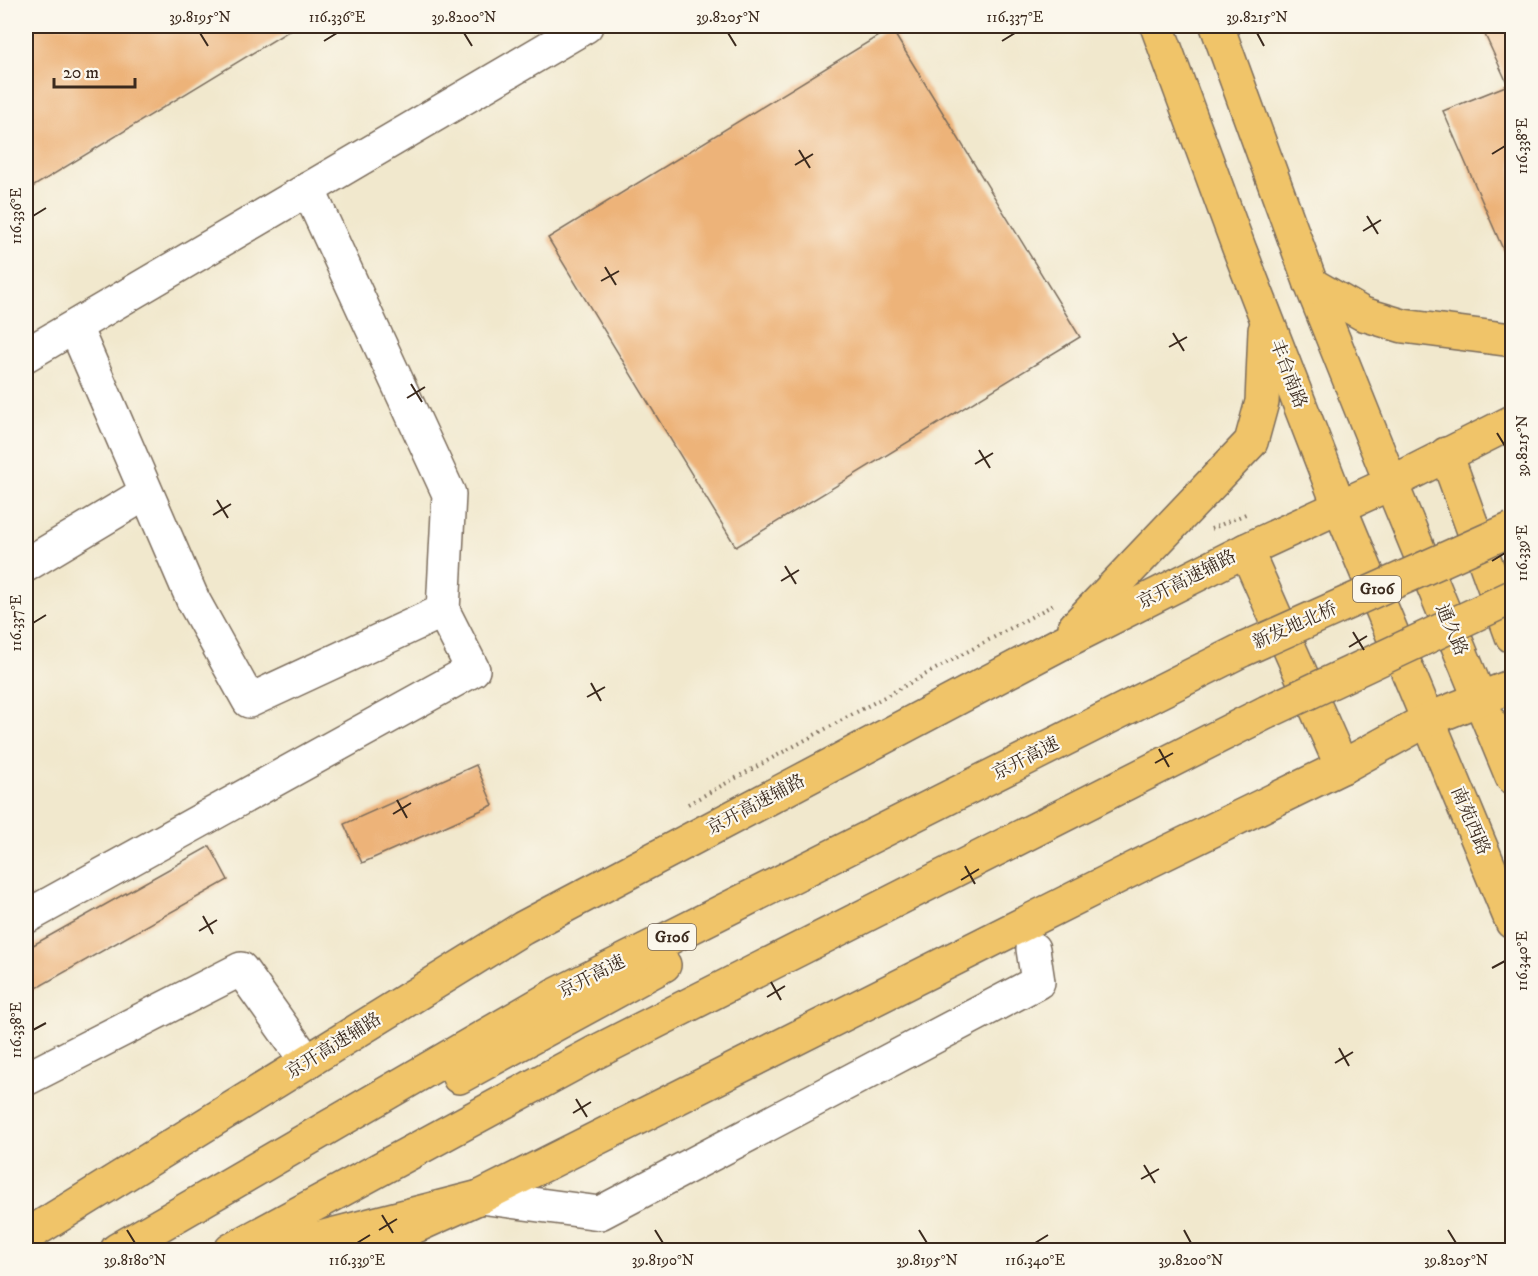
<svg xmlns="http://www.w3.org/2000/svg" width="1538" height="1276" viewBox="0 0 1538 1276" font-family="'IM FELL DW Pica','Noto Serif SC',serif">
	<rect width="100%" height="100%" fill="#fbf7ec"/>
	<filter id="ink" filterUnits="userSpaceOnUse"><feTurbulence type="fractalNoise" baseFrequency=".0167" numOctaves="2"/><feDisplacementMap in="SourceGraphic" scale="12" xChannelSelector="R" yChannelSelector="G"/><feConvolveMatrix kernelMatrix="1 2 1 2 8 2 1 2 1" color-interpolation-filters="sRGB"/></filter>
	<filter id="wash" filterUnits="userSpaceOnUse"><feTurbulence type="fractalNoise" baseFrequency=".008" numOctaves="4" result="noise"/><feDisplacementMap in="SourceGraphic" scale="24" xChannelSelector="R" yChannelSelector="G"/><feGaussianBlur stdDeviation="1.35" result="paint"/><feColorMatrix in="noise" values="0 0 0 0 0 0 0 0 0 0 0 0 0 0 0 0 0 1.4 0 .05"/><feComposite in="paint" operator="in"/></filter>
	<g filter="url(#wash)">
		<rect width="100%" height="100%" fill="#f1e8cd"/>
		<g id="blocks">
			<g fill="#edb379">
				<path d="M26,26H297L26,191Z"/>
				<path d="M1481,26H1512V270L1443,111L1508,85Z"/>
				<path d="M891,28L1080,337L736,547L548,238Z"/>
				<path d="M476,765L493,805L362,863L344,824Z"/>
				<path d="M210,846L228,880L26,994V949Z"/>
			</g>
		</g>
	</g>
	<g filter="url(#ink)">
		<use href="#blocks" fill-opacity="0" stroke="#7b6c5b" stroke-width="1.5"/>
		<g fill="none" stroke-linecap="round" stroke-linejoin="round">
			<g stroke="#7b6c5b" stroke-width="36">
				<g id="minor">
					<path d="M308,189L449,494L443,611"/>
					<path d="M26,355L586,26"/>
					<path d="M26,565L146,493"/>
					<path d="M26,917L473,670L443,611L249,701L193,600L75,327"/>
					<path d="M26,1079L241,969L307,1062"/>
					<path d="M480,1197L600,1213L1038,982L1033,949"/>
				</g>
			</g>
			<g stroke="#7b6c5b" stroke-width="36">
				<g id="major">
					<path d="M1157,26L1239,248L1340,508L1512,922"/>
					<path d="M1217,26L1311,284L1391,483L1512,777"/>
					<path d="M1311,284L1363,314L1403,326L1512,340"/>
					<path d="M1446,454L1512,636"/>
					<path d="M1246,550L1342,767"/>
					<path d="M1075,627L1251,442L1262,402L1265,330"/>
					<path d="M26,1236L523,928L1058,645L1246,550L1391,483L1512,422"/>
					<path d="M363,1250L480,1197L1141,865L1342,767L1427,720L1512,686"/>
				</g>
			</g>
			<g stroke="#7b6c5b" stroke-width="36">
				<g id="highway">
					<path d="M459,1077L664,965"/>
					<path d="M117,1250L554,996L1242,650"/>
					<path d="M231,1250L594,1053L1267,712"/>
					<path d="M273,1250L480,1197"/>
				</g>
			</g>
			<g stroke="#7b6c5b" stroke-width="4" stroke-dasharray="1.5 4.5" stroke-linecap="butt">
				<path d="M1211,529L1248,513"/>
				<path d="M688,804L1053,605"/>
			</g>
			<use href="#minor" stroke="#fff" stroke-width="33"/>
			<use href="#major" stroke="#f0c469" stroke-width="33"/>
			<use href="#highway" stroke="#f0c469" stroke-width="33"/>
			<g stroke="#7b6c5b" stroke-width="36" stroke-linecap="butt">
				<g id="highway-bridge">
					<path d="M1242,650L1512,529"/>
					<path d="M1267,712L1512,597"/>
				</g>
			</g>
			<use href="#highway-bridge" stroke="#f0c469" stroke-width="33"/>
		</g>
	</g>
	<path fill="none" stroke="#3b2a1e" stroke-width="2" d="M200,33L208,46M464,33L472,46M728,33L736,46M1257,33L1264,46M324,41L337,33M1002,41L1015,33M799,150L810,168M1492,154L1505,146M795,165L813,154M33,216L46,208M1367,216L1378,234M1363,231L1381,220M605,267L616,285M601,281L619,271M1173,333L1184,351M1169,347L1187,337M411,384L422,402M407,398L425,387M1497,433L1505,446M979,450L990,468M975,464L993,453M217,500L228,518M213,515L231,504M1492,561L1505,553M785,566L796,584M781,581L799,570M33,623L46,615M1353,632L1364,650M1349,647L1367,636M591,683L601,701M587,697L605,687M1159,749L1169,767M1155,763L1173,753M397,800L407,818M393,814L411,803M965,866L975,884M961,880L979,869M203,916L213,934M199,931L217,920M1492,968L1505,961M771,982L781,1000M767,997L785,986M33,1030L46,1023M1339,1048L1349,1066M1335,1063L1353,1052M576,1099L587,1117M573,1113L591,1102M1144,1165L1155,1183M1141,1179L1159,1169M382,1215L393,1233M127,1230L135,1243M379,1230L397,1219M655,1230L663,1243M919,1230L927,1243M1184,1230L1191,1243M1448,1230L1456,1243M357,1243L370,1235M1035,1243L1048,1235"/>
	<g text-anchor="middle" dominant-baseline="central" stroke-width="4.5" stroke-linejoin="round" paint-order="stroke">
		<g fill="#fbf7ec" stroke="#75685c" stroke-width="1.5">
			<rect x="1353" y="576" width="48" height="26" rx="4.5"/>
			<rect x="648" y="924" width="48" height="26" rx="4.5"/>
		</g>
		<g font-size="16" font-weight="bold" fill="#3b2a1e">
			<text x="1377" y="589">G106</text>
			<text x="672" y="937">G106</text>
		</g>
		<g font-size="18" fill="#3b2a1e" stroke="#fbf7ec">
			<text transform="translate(1288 374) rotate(69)">丰台南路</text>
			<text transform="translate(1187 580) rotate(-27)">京开高速辅路</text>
			<text transform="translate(1295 626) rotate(-24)">新发地北桥</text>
			<text transform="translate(1451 630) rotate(67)">通久路</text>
			<text transform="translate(1026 759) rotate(-27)">京开高速</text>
			<text transform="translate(756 805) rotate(-28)">京开高速辅路</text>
			<text transform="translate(1470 821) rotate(67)">南苑西路</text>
			<text transform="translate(592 977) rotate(-27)">京开高速</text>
			<text transform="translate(334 1046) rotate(-32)">京开高速辅路</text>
		</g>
	</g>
	<rect width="1538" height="1276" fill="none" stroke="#fbf7ec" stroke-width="66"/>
	<path d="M54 78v9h81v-9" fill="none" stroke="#3b2a1e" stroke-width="3"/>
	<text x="63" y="78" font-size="18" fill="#3b2a1e" stroke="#fbf7ec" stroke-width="4.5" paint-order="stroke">20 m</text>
	<rect x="33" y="33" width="1472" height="1210" fill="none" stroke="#3b2a1e" stroke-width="2"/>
	<g font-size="15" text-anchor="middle" fill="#3b2a1e">
		<text x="200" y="22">39.8195°N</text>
		<text x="337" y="22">116.336°E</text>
		<text x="464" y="22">39.8200°N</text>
		<text x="728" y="22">39.8205°N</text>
		<text x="1015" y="22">116.337°E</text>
		<text x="1257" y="22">39.8215°N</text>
		<text transform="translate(1522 146) rotate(-90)" y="5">116.338°E</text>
		<text transform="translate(16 216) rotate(-90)" y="5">116.336°E</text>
		<text transform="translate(1522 446) rotate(-90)" y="5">39.8215°N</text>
		<text transform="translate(1522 553) rotate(-90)" y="5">116.339°E</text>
		<text transform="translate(16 623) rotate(-90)" y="5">116.337°E</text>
		<text transform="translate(1522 961) rotate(-90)" y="5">116.340°E</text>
		<text transform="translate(16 1030) rotate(-90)" y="5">116.338°E</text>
		<text x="135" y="1265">39.8180°N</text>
		<text x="357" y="1265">116.339°E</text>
		<text x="663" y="1265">39.8190°N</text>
		<text x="927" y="1265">39.8195°N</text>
		<text x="1035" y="1265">116.340°E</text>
		<text x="1191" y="1265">39.8200°N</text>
		<text x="1456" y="1265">39.8205°N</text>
	</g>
</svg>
